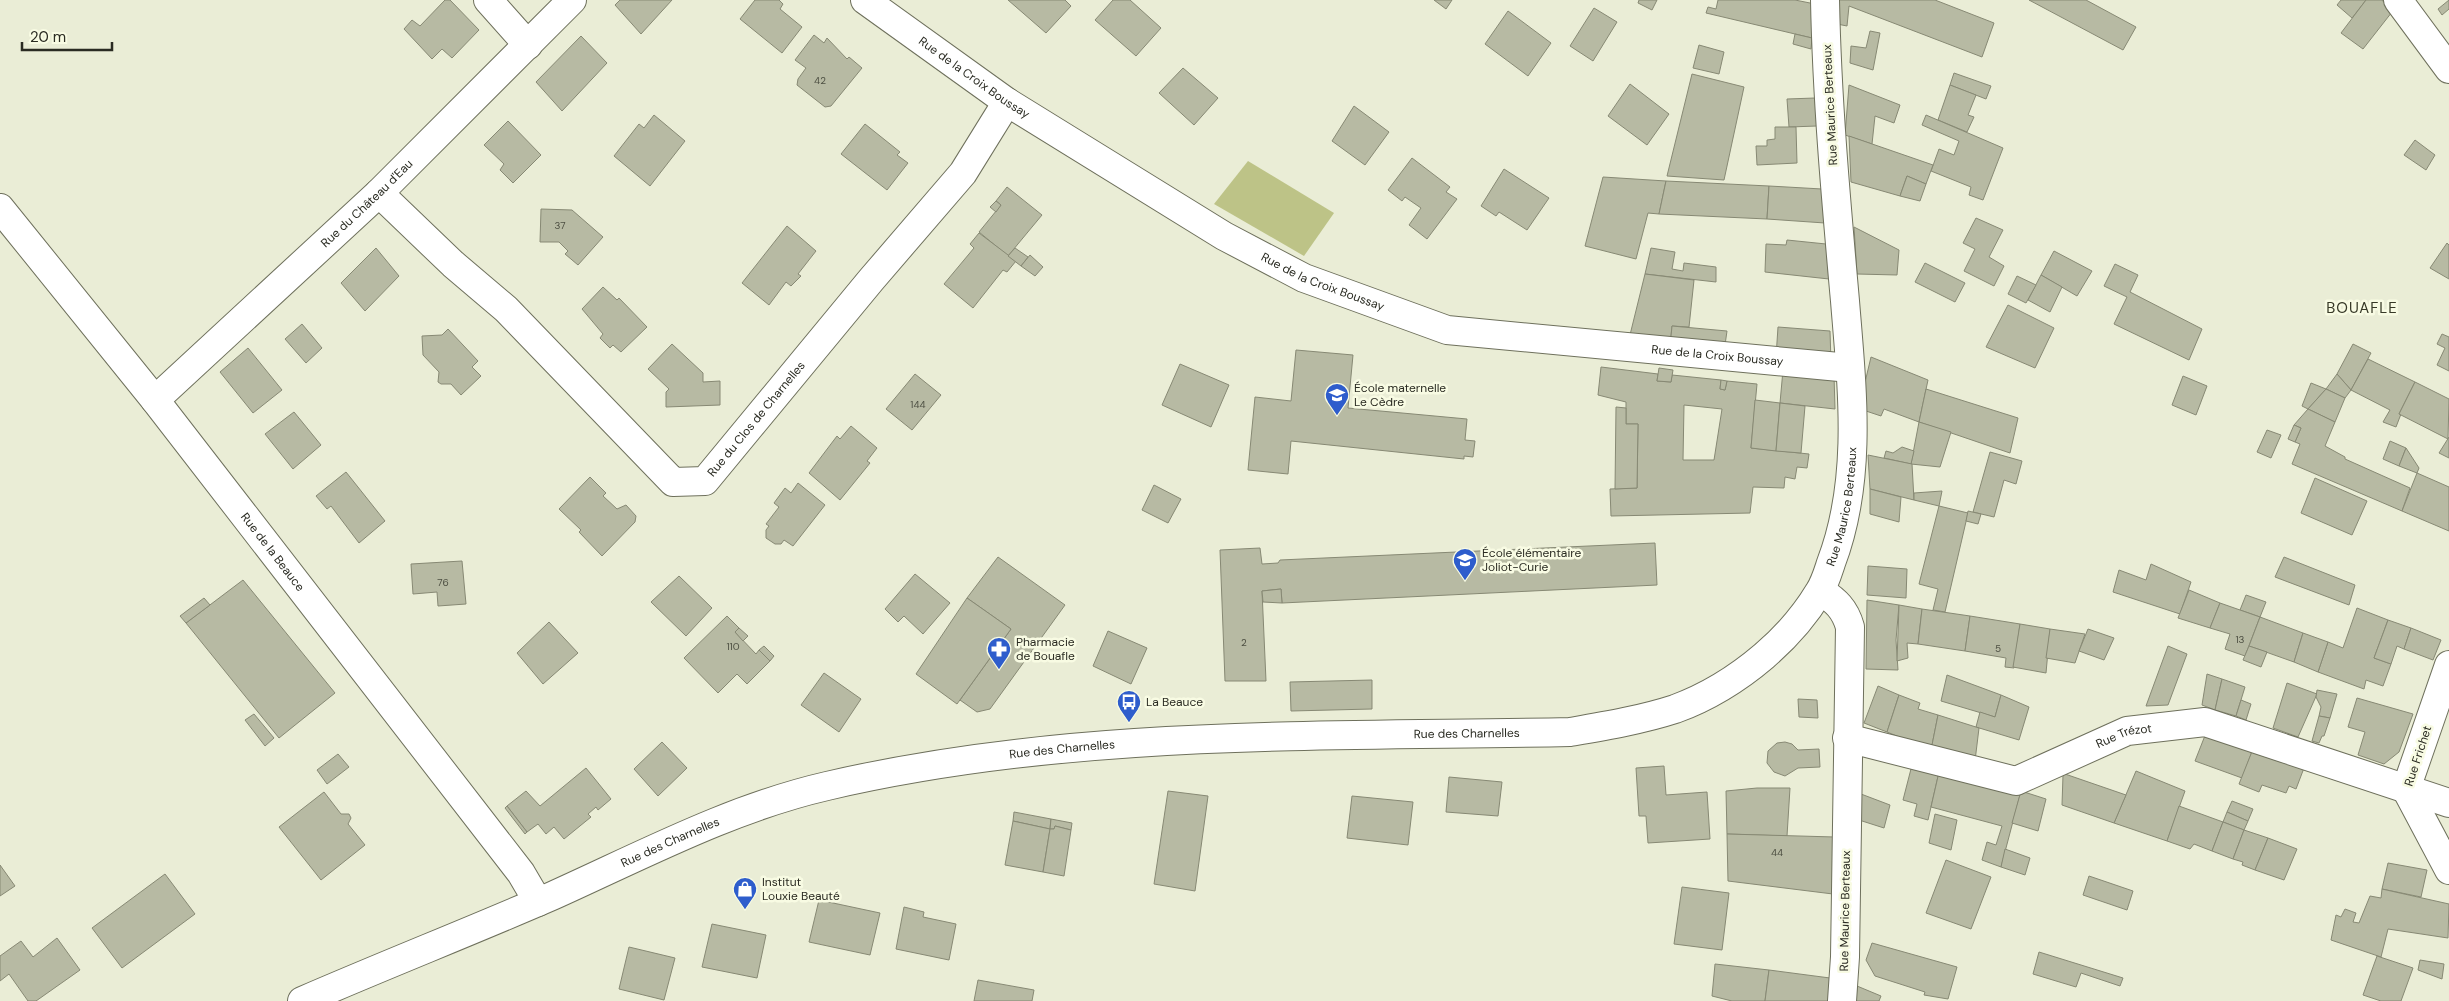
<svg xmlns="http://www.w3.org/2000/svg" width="2449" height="1001" viewBox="0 0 2449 1001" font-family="'DM Sans',sans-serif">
	<rect width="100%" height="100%" fill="#eaedd6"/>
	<path fill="#bdc387" d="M1248,161L1334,213L1304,256L1214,204Z"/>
	<g fill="#b7baa3" stroke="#878974" fill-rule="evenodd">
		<path d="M445,0H450L479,30L452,58L442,49L432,59L404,29L412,20L420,26Z"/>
		<path d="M620,0H672L641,34L615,5Z"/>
		<path d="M755,0H779L783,4L780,9L802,27L782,53L740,19Z"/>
		<path d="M1008,0H1065L1071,6L1046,33Z"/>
		<path d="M1113,0H1130L1161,28L1136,56L1095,20Z"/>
		<path d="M1434,0H1452L1446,9Z"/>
		<path d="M1639,0H1657L1652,10L1638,3Z"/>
		<path d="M1718,0H1795L1815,4L1812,38L1706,13L1708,7L1716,9Z"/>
		<path d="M1838,0H1935L1994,23L1982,57L1849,6L1847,26L1837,24Z"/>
		<path d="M2029,0H2086L2136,27L2123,50Z"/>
		<path d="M2341,0H2366L2352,18L2337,5Z"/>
		<path d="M2366,0H2382L2392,12L2363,49L2341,33Z"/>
		<path d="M2449,0V9L2442,15L2438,9Z"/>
		<path d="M1594,8L1617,22L1593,61L1570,46Z"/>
		<path d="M1508,11L1551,43L1528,76L1485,44Z"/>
		<path d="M1870,31L1880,33L1873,70L1850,63L1851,46L1866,48Z"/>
		<path d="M1795,34L1812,38L1811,49L1793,44Z"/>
		<path d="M814,35L824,43L827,38L847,59L849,57L862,68L831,106L825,107L797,85L798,79L806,68L795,60Z"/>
		<path d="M581,36L607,63L562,111L536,82Z"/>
		<path d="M1699,45L1724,52L1719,74L1693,68Z"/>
		<path d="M1183,68L1218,98L1194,125L1159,93Z"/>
		<path d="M1954,73L1991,86L1986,99L1950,85Z"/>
		<path d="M1692,74L1744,87L1724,180L1667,176Z"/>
		<path d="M1630,84L1669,114L1647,145L1608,116Z"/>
		<path d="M1849,85L1900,105L1894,123L1875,116L1872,144L1845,135Z"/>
		<path d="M1950,85L1976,95L1968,115L1974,117L1967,132L1938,120Z"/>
		<path d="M1815,98L1817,126L1789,127L1787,99Z"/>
		<path d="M1354,106L1389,132L1365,165L1332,141Z"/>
		<path d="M654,115L685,141L650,186L614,156L639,124L644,128Z"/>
		<path d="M1926,115L2003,148L1983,200L1969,195L1971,187L1931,171L1939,149L1954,155L1959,141L1922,125Z"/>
		<path d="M508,121L541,155L513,183L500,170L504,164L484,145Z"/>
		<path d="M865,124L900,152L897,155L908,163L887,190L841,154Z"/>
		<path d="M1775,127H1796L1797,163L1757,165L1756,146H1767V140L1775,139Z"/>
		<path d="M1849,136L1933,165L1926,184L1907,176L1900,196L1851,182Z"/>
		<path d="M2415,140L2435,155L2426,170L2404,155Z"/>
		<path d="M1412,158L1450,187L1446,192L1457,199L1427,239L1409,225L1421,208L1405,197L1402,201L1388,190Z"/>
		<path d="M1504,169L1549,198L1527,230L1499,212L1496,216L1481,206Z"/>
		<path d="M1907,176L1926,184L1920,201L1900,196Z"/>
		<path d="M1603,177L1666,181L1659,214L1648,213L1636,259L1585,246Z"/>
		<path d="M1666,181L1769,186L1767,219L1659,214Z"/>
		<path d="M1769,186L1822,189L1825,223L1767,219Z"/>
		<path d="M1007,187L1042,215L1008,256L979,232L1001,205L996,201Z"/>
		<path d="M996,201L1001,205L996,212L990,207Z"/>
		<path d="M541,209L572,210L603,237L578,265L565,254L568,251L559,242H540Z"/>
		<path d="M1976,218L2003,230L1989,257L2004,266L1994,286L1964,271L1975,249L1963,243Z"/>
		<path d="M787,226L816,251L798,274L801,276L791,286L786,282L769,305L742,283Z"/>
		<path d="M1854,227L1899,250L1897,275L1857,274Z"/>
		<path d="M979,233L1016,261L1007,272L1003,270L973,308L944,284L974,248L970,244Z"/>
		<path d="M1787,240L1826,244L1829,279L1765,272L1766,244L1786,245Z"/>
		<path d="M2447,243L2449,245V279L2430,268Z"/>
		<path d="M376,248L399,276L365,311L341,283Z"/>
		<path d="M1015,248L1028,257L1021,266L1008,256Z"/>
		<path d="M1651,248L1675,252L1672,269L1683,271L1684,263L1716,267V282L1645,274Z"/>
		<path d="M2054,251L2092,271L2077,296L2041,275Z"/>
		<path d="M1030,255L1043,267L1035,276L1021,266Z"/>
		<path d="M1925,263L1965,283L1955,302L1915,282Z"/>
		<path d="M2115,264L2138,275L2130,292L2202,329L2189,360L2114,324L2127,297L2104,286Z"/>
		<path d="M1645,274L1694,280L1689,327L1672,326L1670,347L1628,343Z"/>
		<path d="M2041,275L2062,287L2050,312L2028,300Z"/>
		<path d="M2017,276L2036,285L2026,303L2008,294Z"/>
		<path d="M603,287L617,300L619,298L647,327L621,352L613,345L610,348L600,338L603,334L582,309Z"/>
		<path d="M2008,305L2054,328L2035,368L1986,347Z"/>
		<path d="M302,324L322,348L306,363L285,339Z"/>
		<path d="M1672,326L1727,331L1724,352L1670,347Z"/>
		<path d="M1778,327L1830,331L1831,362L1776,357Z"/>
		<path d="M448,329L478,361L472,367L481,376L461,395L451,384H441L438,382L439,372L423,355L422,336L442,335Z"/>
		<path d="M2442,334L2449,337V371L2437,365L2445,348L2437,344Z"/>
		<path d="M672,344L703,373V382L720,381V405L666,407V392L669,389L648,369Z"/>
		<path d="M2353,344L2371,353L2351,390L2337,374Z"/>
		<path d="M248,348L282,390L253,413L220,372Z"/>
		<path d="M1296,350L1353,355L1348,408L1467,419L1465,440L1475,441L1473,457L1464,456V459L1291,441L1288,474L1248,470L1255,397L1291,401Z"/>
		<path d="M1871,357L1928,380L1919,422L1884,409L1881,416L1866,411L1858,412Z"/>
		<path d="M2368,359L2415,382L2399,414H2401L2396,427L2383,422L2390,410L2351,390Z"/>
		<path d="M1180,364L1229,385L1211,427L1162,405Z"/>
		<path d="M1601,367L1658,374L1657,381L1671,382L1672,375L1721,380L1720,389L1725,390L1727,381L1757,384L1751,448L1809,454L1807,468L1797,467L1795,479L1785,477L1784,488L1753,487L1750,513L1611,516L1610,489L1637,488L1638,424H1626V402L1598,395ZM1684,405L1722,409L1714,460H1683Z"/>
		<path d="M1659,368L1673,370L1671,382L1657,381Z"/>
		<path d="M1783,370L1834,375L1835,409L1780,403Z"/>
		<path d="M915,374L941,395L912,430L886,409Z"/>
		<path d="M2337,374L2351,390L2345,398L2326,389Z"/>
		<path d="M2183,376L2207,386L2196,415L2172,405Z"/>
		<path d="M1721,380L1727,381L1725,390L1720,389Z"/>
		<path d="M2415,382L2449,399L2448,439L2399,414Z"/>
		<path d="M2311,383L2326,389L2308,409L2302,406Z"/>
		<path d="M1926,389L2018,418L2010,453L1919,422Z"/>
		<path d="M2326,389L2345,398L2335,422L2308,409Z"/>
		<path d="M1755,400L1780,403L1776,451L1751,448Z"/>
		<path d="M1780,403L1805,406L1801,453L1776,451Z"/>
		<path d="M1616,407L1626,408V424H1638L1637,488L1615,489Z"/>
		<path d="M2308,409L2335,422L2325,446L2345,457V459L2410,488L2402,511L2292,464L2300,444L2295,442L2301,428L2294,425Z"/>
		<path d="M294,412L321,445L293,469L265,434Z"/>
		<path d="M1919,422L1951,432L1940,467L1911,464Z"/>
		<path d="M2294,425L2301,428L2295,442L2288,439Z"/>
		<path d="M851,426L877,448L867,461L870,463L840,500L809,473L837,436L840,439Z"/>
		<path d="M2267,430L2281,435L2271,458L2257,452Z"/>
		<path d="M2449,437V458L2439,453Z"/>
		<path d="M2390,441L2406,448L2399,466L2383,459Z"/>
		<path d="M1902,447L1914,451L1911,464L1884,458L1886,451L1893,453Z"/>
		<path d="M2406,448L2419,468L2417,473L2399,466Z"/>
		<path d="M1990,452L2022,461L2016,484L2004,480L1994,517L1973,512Z"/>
		<path d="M1868,455L1912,464L1914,500L1870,489Z"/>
		<path d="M346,472L385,521L359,543L331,506L327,509L316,496Z"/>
		<path d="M2417,473L2449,487V531L2402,511Z"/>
		<path d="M590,477L606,493L603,496L617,509L626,505L636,516L635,522L602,556L579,532L581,530L559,509Z"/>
		<path d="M2315,478L2367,501L2352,535L2301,513Z"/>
		<path d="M798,483L825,505L793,546L784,540L781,544H775L766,538V530L769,526L766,524L779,507L774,503L785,488L791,493Z"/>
		<path d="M1154,485L1181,499L1168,523L1142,510Z"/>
		<path d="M1870,489L1901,497L1899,522L1870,514Z"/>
		<path d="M1942,491L1939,506L1914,500V493Z"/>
		<path d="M1939,506L1968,513L1945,612L1933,610L1938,589L1919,584Z"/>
		<path d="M1968,511L1981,514L1978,524L1966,521Z"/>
		<path d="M1655,543L1657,585L1282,603L1281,589L1262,591L1266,681H1225L1220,550L1260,548L1262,564L1278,563L1280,560Z"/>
		<path d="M998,557L1065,605L990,709L977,712L960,700L1011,629L967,598Z"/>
		<path d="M2284,557L2355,585L2349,605L2275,577Z"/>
		<path d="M462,561L466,604L438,606L437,592L413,594L411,564Z"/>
		<path d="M2151,564L2191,582L2180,614L2113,592L2119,570L2146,580Z"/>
		<path d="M1868,566L1907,569L1906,598L1867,595Z"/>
		<path d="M915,574L950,603L923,634L904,616L898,622L885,609Z"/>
		<path d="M679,576L712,608L686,636L651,602Z"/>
		<path d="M243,580L335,693L279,738L186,623Z"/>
		<path d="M1281,589L1282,603L1263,602L1262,591Z"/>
		<path d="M2189,590L2220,603L2210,628L2178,618Z"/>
		<path d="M2246,595L2266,602L2260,617L2240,610Z"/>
		<path d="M204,598L210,605L186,623L180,616Z"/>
		<path d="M967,598L1011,629L957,704L916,674Z"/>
		<path d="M1867,600L1899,605L1896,640L1898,670L1866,669Z"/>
		<path d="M2220,603L2260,617L2245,656L2225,649L2230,634L2210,628Z"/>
		<path d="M1899,605L1922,609L1918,644L1907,643L1908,658L1897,661Z"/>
		<path d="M2357,608L2388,620L2374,658L2391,664L2383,686L2366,680L2364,689L2318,672L2328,642L2343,648Z"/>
		<path d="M1922,609L1970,616L1965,651L1918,644Z"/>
		<path d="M727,616L739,628L735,632L756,654L759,650L770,661L747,684L737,674L718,693L684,658Z"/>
		<path d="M1970,616L2020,624L2014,668L2005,667L2006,658L1965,651Z"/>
		<path d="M2260,617L2303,633L2294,662L2249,646Z"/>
		<path d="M2388,620L2411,628L2404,649L2397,646L2391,664L2374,658Z"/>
		<path d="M549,622L578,653L543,684L517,653Z"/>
		<path d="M2020,624L2050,629L2046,673L2013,667Z"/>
		<path d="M739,628L748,636L743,641L735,632Z"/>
		<path d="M2411,628L2441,640L2433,660L2404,649Z"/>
		<path d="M2050,629L2085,634L2075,663L2046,658Z"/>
		<path d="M2088,629L2114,638L2104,660L2079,651Z"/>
		<path d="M1108,631L1147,648L1131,684L1093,666Z"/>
		<path d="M2303,633L2328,642L2318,672L2294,662Z"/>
		<path d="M764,646L774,656L770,661L759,650Z"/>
		<path d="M2168,646L2187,654L2168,705L2146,706Z"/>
		<path d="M2249,646L2267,652L2261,667L2243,660Z"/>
		<path d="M824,673L861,699L839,732L801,705Z"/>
		<path d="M2207,674L2222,679L2215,710L2202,705Z"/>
		<path d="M1947,675L2001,695L1995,717L1941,701Z"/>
		<path d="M2222,679L2245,687L2236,716L2215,710Z"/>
		<path d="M1372,680V709L1291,711L1290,682Z"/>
		<path d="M2287,683L2317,694L2298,737L2273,728Z"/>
		<path d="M1878,686L1899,695L1887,732L1864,723Z"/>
		<path d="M2317,690L2337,694L2330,718L2319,716L2321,707L2316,697Z"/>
		<path d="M1899,695L1920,703L1918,709L1938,715L1931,750L1887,732Z"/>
		<path d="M2001,695L2029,707L2019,740L1976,727L1980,712L1995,717Z"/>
		<path d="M2357,698L2413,714L2399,752L2384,764L2358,755L2365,732L2348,727Z"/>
		<path d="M1798,699L1817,700L1818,718L1799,717Z"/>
		<path d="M2241,700L2251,704L2246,720L2236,716Z"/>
		<path d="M254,714L274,738L265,746L245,720Z"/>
		<path d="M1938,715L1979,728L1975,761L1931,750Z"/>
		<path d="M2319,716L2330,718L2324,736H2322L2319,743L2312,741Z"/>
		<path d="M2206,733L2253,749L2242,778L2195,761Z"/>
		<path d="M662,742L687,768L658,796L634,769Z"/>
		<path d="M1785,742L1792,744L1798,750L1819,749L1820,767L1798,768L1785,776L1774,772L1767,763L1768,751L1777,743Z"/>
		<path d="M2253,749L2304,768L2296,789L2289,786L2286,793L2262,785L2259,792L2239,784Z"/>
		<path d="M338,754L349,767L327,784L317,770Z"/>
		<path d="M1912,765L1939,772L1928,820L1914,816L1917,804L1903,800Z"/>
		<path d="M1664,766L1666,795L1707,792L1710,839L1648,843L1646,816H1639L1636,768Z"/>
		<path d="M586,768L611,799L598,810L596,807L588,814L591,817L564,839L554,827L546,834L538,824L527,832L507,806L526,791L540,806Z"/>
		<path d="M2136,771L2185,791L2167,841L2114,823Z"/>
		<path d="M1939,772L2021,791L2001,867L1982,860L1987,842L1996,845L2002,826L1931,807Z"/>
		<path d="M2065,774L2126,795L2114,823L2062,805L2063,775Z"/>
		<path d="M1449,777L1502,782L1498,816L1446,812Z"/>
		<path d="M1757,788H1790L1787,836L1727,834L1726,791Z"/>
		<path d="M1168,791L1208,796L1195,891L1154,884Z"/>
		<path d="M2021,791L2046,799L2038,831L2012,823Z"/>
		<path d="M324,792L341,814H349L351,818L348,824L365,845L321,880L279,827Z"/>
		<path d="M1861,794L1890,805L1884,828L1859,820Z"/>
		<path d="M1352,796L1413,802L1408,845L1347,838Z"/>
		<path d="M2232,801L2253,809L2248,821L2227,812Z"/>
		<path d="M507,806L527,832L525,834L505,808Z"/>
		<path d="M2179,806L2223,822L2212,851L2194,844L2190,849L2167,841Z"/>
		<path d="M1014,812L1051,819L1050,829L1013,821Z"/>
		<path d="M2227,812L2248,821L2244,830L2223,822Z"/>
		<path d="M1935,814L1957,820L1951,850L1929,843Z"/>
		<path d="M1051,819L1072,823L1071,830L1055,826L1054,829H1050Z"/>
		<path d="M1013,821L1050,829L1043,872L1005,865Z"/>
		<path d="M2223,822L2244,830L2233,859L2212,851Z"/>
		<path d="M1055,826L1071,830L1064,876L1043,872L1050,829H1054Z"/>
		<path d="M2244,830L2268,838L2255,870L2242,865L2243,862L2233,859Z"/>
		<path d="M1727,834L1835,837L1833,894L1728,881Z"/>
		<path d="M2268,838L2297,849L2284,880L2255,870Z"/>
		<path d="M2005,849L2030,858L2025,875L2001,867Z"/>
		<path d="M1946,860L1991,877L1971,929L1926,913Z"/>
		<path d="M2388,863L2427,870L2421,897L2382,889Z"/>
		<path d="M0,865L15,886L0,896Z"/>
		<path d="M165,874L195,914L122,968L92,928Z"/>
		<path d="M2089,876L2133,891L2127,910L2083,895Z"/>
		<path d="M1682,887L1729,893L1722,950L1674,944Z"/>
		<path d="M2382,889L2449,904L2448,938L2388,929L2381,957L2331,940L2336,915L2341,917L2345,909L2356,913L2353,922L2359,923L2370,896L2381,898Z"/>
		<path d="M819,900L880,913L870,955L809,942Z"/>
		<path d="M904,907L924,912L923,917L956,924L949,960L896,949Z"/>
		<path d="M712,924L766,935L757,978L702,967Z"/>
		<path d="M57,938L80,970L36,1001H28L9,974L0,981V956L21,941L33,957Z"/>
		<path d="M1872,943L1957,967L1948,999L1924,995L1925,992L1875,976L1866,960Z"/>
		<path d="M629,947L675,958L664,1000L619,989Z"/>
		<path d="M2039,952L2123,978L2120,986L2081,973L2076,987L2033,974Z"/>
		<path d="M2377,956L2413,968L2401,1001H2381L2363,995Z"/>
		<path d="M2420,960L2444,964L2442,979L2418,970Z"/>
		<path d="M1715,964L1769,970L1765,1001H1732L1712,996Z"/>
		<path d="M1769,970L1830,978L1829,1001H1765Z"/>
		<path d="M978,980L1034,990L1032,1001H974Z"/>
		<path d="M1857,986L1881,996L1879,1001H1856Z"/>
	</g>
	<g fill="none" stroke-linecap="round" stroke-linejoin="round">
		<g stroke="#6e705c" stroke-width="30">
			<g id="minor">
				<path d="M488,0L528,45"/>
				<path id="s1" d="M865,0L1007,102L1224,236L1304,278L1447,330L1850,368"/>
				<path d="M2398,0L2449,69"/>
				<path id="s2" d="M379,193L453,264L506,309L673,482L705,481L871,280L963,173L1007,102"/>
				<path id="s3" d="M0,208L155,400L521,873L538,902"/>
				<path id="s4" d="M155,400L379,193L572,0"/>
				<path d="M1821,591C1836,601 1845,609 1850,627L1845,957L1842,1001"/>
				<path d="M2449,665L2406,789L2449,870"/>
				<path id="s5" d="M1847,738L2016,781L2127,731L2205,722L2449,803"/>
				<path id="s6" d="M302,1001C385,965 469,932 552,896C641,856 731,808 827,786C1071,729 1322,737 1570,732C1605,726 1641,720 1675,709C1708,697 1737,679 1764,656C1786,637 1804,617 1819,592C1825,583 1828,572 1831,563C1863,479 1852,388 1845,301C1836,200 1827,101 1825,0"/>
			</g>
		</g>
		<use href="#minor" stroke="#fff" stroke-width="28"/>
	</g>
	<defs>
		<g id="school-pin" transform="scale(1.25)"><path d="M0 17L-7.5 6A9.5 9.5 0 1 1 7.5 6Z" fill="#2e5dcc" stroke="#f8fbe3"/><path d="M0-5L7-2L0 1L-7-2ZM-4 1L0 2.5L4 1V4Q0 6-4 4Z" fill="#fff"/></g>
		<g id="pharmacy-pin" transform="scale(1.25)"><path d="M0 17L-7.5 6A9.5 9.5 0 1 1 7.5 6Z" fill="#2e5dcc" stroke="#f8fbe3"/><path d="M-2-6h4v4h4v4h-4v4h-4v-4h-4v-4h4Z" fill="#fff"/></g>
		<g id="bus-pin" transform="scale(1.25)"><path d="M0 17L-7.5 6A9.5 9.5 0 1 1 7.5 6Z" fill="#2e5dcc" stroke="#f8fbe3"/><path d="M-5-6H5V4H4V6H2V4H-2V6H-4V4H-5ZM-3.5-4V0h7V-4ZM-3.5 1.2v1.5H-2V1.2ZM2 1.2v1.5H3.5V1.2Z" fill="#fff"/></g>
		<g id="shop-pin" transform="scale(1.25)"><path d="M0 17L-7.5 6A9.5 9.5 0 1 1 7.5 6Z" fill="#2e5dcc" stroke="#f8fbe3"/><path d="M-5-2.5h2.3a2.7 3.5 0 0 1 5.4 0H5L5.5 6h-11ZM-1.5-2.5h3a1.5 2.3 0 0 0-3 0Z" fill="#fff"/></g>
	</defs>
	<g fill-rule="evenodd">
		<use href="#school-pin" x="1337" y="395"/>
		<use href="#school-pin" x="1465" y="560"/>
		<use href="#pharmacy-pin" x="999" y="649"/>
		<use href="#bus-pin" x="1129" y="702"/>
		<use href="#shop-pin" x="745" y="889"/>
	</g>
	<g text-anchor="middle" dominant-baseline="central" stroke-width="5" stroke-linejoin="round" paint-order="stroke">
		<g font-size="10" fill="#4d4f42">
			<text x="820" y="80">42</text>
			<text x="560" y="225">37</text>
			<text x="918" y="404">144</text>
			<text x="443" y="582">76</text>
			<text x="2240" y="639">13</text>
			<text x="1244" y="642">2</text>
			<text x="733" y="646">110</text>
			<text x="1998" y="648">5</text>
			<text x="1777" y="852">44</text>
		</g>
		<g font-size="12" fill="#2a2b22" stroke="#f8fbe3">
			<text stroke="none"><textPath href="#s1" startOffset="134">Rue de la Croix Boussay</textPath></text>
			<text transform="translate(1830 105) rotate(-93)">Rue Maurice Berteaux</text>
			<text stroke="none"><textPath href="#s4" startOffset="289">Rue du Château d'Eau</textPath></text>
			<text stroke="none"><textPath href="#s1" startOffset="539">Rue de la Croix Boussay</textPath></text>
			<text stroke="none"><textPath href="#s1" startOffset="944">Rue de la Croix Boussay</textPath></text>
			<text stroke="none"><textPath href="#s2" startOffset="525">Rue du Clos de Charnelles</textPath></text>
			<text stroke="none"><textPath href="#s6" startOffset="1700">Rue Maurice Berteaux</textPath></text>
			<text stroke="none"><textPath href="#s3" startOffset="439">Rue de la Beauce</textPath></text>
			<text stroke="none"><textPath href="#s6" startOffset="1211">Rue des Charnelles</textPath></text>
			<text stroke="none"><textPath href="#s5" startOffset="292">Rue Trézot</textPath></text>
			<text stroke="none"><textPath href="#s6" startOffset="806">Rue des Charnelles</textPath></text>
			<text transform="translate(2418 756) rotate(-72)">Rue Frichet</text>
			<text stroke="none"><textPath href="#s6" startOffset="401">Rue des Charnelles</textPath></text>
			<text transform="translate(1845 911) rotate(-89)">Rue Maurice Berteaux</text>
		</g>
		<g font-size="12" fill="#2a2b22" stroke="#f8fbe3" text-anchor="start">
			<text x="1354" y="388">École maternelle<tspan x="1354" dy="14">Le Cèdre</tspan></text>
			<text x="1482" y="553">École élémentaire<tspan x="1482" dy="14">Joliot-Curie</tspan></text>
			<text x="1016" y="642">Pharmacie<tspan x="1016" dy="14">de Bouafle</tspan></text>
			<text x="1146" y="702">La Beauce</text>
			<text x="762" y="882">Institut<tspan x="762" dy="14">Louxie Beauté</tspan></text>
		</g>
		<g font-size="15" letter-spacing="1" fill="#373927" stroke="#f8fbe3">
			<text x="2362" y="308">BOUAFLE</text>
		</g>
	</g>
	<path d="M22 42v8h90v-8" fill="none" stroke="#2a2b22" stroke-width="2.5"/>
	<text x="30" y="42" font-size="15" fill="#2a2b22" stroke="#f8fbe3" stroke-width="4" paint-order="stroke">20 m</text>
</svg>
